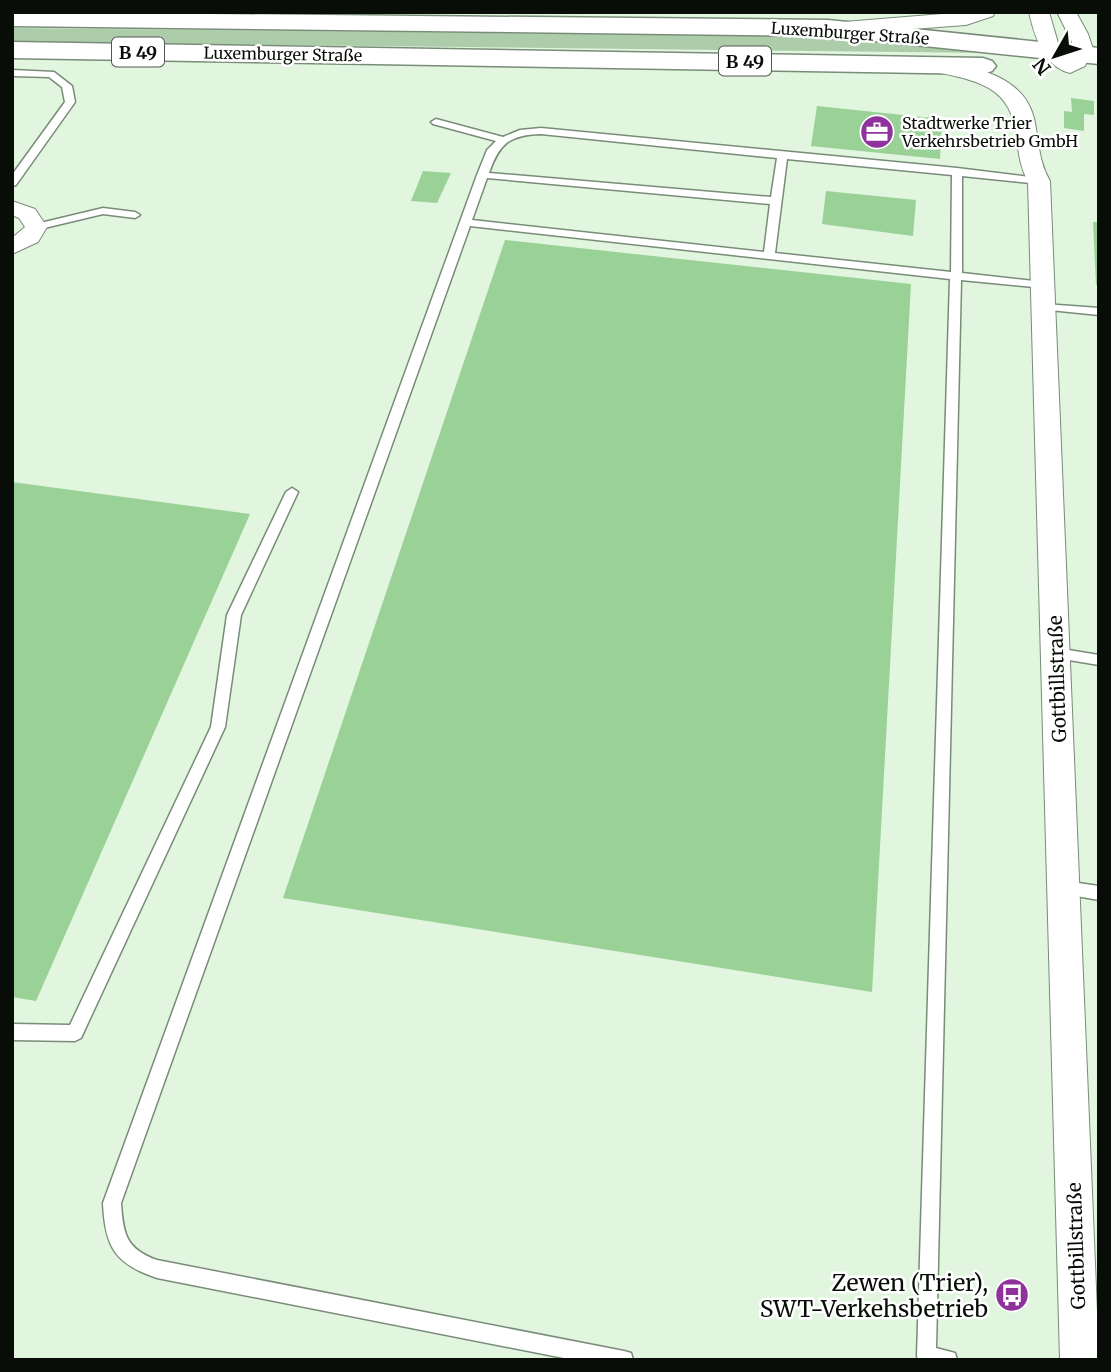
<svg xmlns="http://www.w3.org/2000/svg" width="1111" height="1372" viewBox="0 0 1111 1372" font-family="Merriweather,serif">
	<rect width="100%" height="100%" fill="#e1f5df"/>
	<path fill="#adcdaa" d="M12,28L866,37L991,53L12,42Z"/>
	<g fill="#9ad197">
		<path d="M1071,98L1094,101V115L1084,114V131L1064,128V111L1072,112Z"/>
		<path d="M817,106L942,119L940,159L811,146Z"/>
		<path d="M423,171L451,173L437,203L411,201Z"/>
		<path d="M826,191L916,200L913,236L822,224Z"/>
		<path d="M1093,222H1099V285H1096Z"/>
		<path d="M505,240L911,284L872,992L283,898Z"/>
		<path d="M12,482L250,514L36,1001L12,997Z"/>
	</g>
	<g fill="none" stroke-linecap="round" stroke-linejoin="round">
		<g stroke="#798c78" stroke-width="3">
			<g id="service">
				<path d="M12,70L54,72L72,86L75,102L16,185L12,186V175L65,102L62,87L49,77L12,76Z"/>
				<path d="M436,119L503,137L520,130L541,128L957,168L1039,178L1044,181L1039,184L962,176V273L1043,282L1049,285L1043,288L961,280L936,1348L955,1353L957,1360H918L917,1356L950,279L470,226L121,1203C123,1234 126,1249 157,1260L624,1351L631,1353L633,1360H574L157,1278C115,1264 105,1247 103,1203L477,175L487,150L496,141L433,124L431,122ZM541,134L777,158L771,197L489,173C499,144 509,135 541,134ZM787,159L952,175L951,272L775,253ZM487,178L770,204L764,252L472,220Z"/>
				<path d="M103,208L135,212L140,215L135,218L103,214L36,230L31,227L32,225Z"/>
				<path d="M1044,304L1099,308V315L1040,309V305Z"/>
				<path d="M292,488L298,492L241,615L225,727L81,1038L75,1041L12,1040V1024L70,1025L211,727L227,615L286,492Z"/>
				<path d="M1056,648L1099,655V665L1051,657L1049,653L1051,649Z"/>
				<path d="M1064,881L1099,886V900L1059,893L1056,888L1059,883Z"/>
			</g>
		</g>
		<g stroke="#798c78" stroke-width="2">
			<g id="minor">
				<path d="M967,12H995L993,16L966,25L844,34L834,28L844,22Z"/>
				<path d="M1029,12H1049L1058,43L1070,58L1072,42L1057,12H1076L1088,34L1093,49L1085,66L1070,73C1044,67 1034,35 1029,12Z"/>
				<path d="M930,59C971,67 1026,73 1035,123C1039,144 1039,162 1050,181L1099,1360H1060L1028,181C1019,165 1019,152 1016,134C1010,80 967,80 923,69L920,65L923,61Z"/>
				<path d="M12,201L35,209L47,227L38,242L12,254V238L25,227L19,218L12,215Z"/>
			</g>
		</g>
		<g stroke="#798c78" stroke-width="3">
			<g id="primary">
				<path d="M12,12L828,20L1099,48V64L828,36L12,26Z"/>
				<path d="M12,42L983,58L992,61L996,66L992,71L983,74L12,58Z"/>
			</g>
		</g>
		<use href="#service" fill="#fff" fill-rule="evenodd"/>
		<use href="#minor" fill="#fff" fill-rule="evenodd"/>
		<use href="#primary" fill="#fff" fill-rule="evenodd"/>
	</g>
	<defs>
		<g id="office-disc" transform="scale(1.75)"><circle r="9.5" fill="#90329c" stroke="#fff"/><path d="M-6-3h4V-5.5h4V-3h4V5H-6ZM-1-4.5V-3h2v-1.5ZM-6 0V1H6V0Z" fill="#fff"/></g>
		<g id="bus-disc" transform="scale(1.75)"><circle r="9.5" fill="#90329c" stroke="#fff"/><path d="M-5-6H5V4H4V6H2V4H-2V6H-4V4H-5ZM-3.5-4V0h7V-4ZM-3.5 1.2v1.5H-2V1.2ZM2 1.2v1.5H3.5V1.2Z" fill="#fff"/></g>
	</defs>
	<g fill-rule="evenodd">
		<use href="#office-disc" x="877" y="132"/>
		<use href="#bus-disc" x="1012" y="1295"/>
	</g>
	<g text-anchor="middle" dominant-baseline="central" stroke-width="5" stroke-linejoin="round" paint-order="stroke">
		<g font-size="16" fill="#080e07" stroke="#fff">
			<text transform="translate(850 33) rotate(4)">Luxemburger Straße</text>
			<text transform="translate(283 54) rotate(1)">Luxemburger Straße</text>
		</g>
		<g font-size="16" fill="#080e07" stroke="#fff" text-anchor="start">
			<text x="902" y="123">Stadtwerke Trier<tspan x="902" dy="18">Verkehrsbetrieb GmbH</tspan></text>
		</g>
		<g fill="#fff" stroke="#525651" stroke-width="2">
			<rect x="112" y="37.5" width="52" height="29" rx="5"/>
			<rect x="719" y="46.5" width="52" height="29" rx="5"/>
		</g>
		<g font-size="18" font-weight="bold" fill="#080e07">
			<text x="138" y="52">B 49</text>
			<text x="745" y="61">B 49</text>
		</g>
		<g font-size="19" fill="#080e07" stroke="#fff">
			<text transform="translate(1057 679) rotate(-92)">Gottbillstraße</text>
			<text transform="translate(1076 1246) rotate(-92)">Gottbillstraße</text>
		</g>
		<g font-size="23" fill="#080e07" stroke="#fff" text-anchor="end">
			<text x="988" y="1282">Zewen (Trier),<tspan x="988" dy="26">SWT-Verkehsbetrieb</tspan></text>
		</g>
	</g>
	<rect width="1111" height="1372" fill="none" stroke="#080e07" stroke-width="28"/>
	<g transform="translate(1055 56) rotate(231)" stroke="#ffffff" stroke-width="5" paint-order="stroke">
	<path d="M0-5L12 26L0 18L-12 26Z" fill="#080e07"/>
	<text y="-10" font-size="19" font-weight="bold" text-anchor="middle" fill="#080e07">N</text>
	</g>
</svg>
